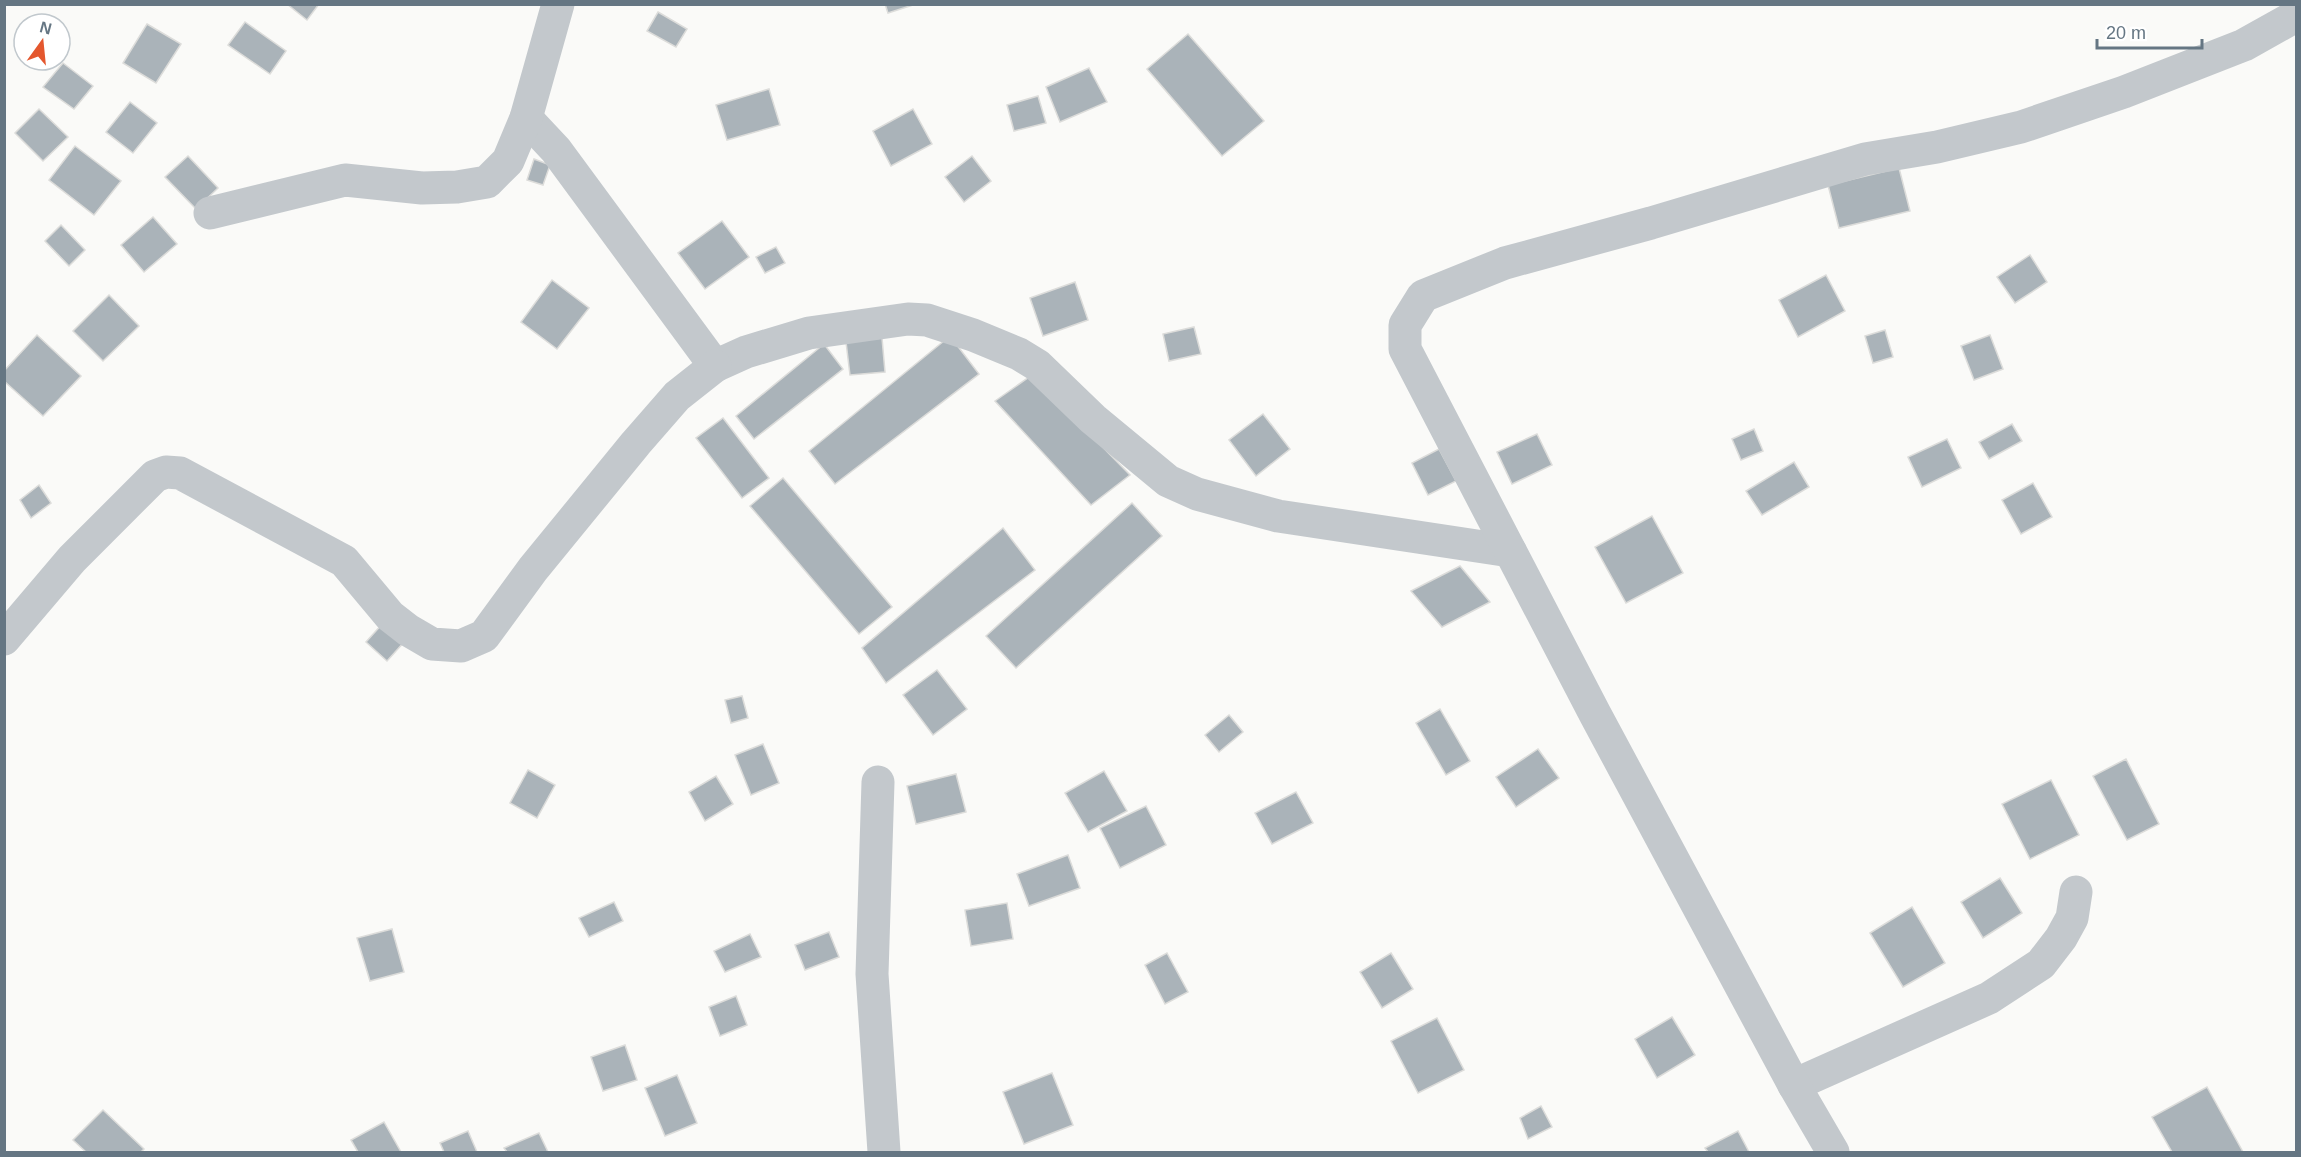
<svg xmlns="http://www.w3.org/2000/svg" width="2301" height="1157" viewBox="0 0 2301 1157" font-family="Arial,sans-serif">
	<rect width="100%" height="100%" fill="#fafaf8"/>
	<g fill="#aab3b9" stroke="#dcdcda" stroke-width="1.5">
		<path d="M287,4H319L307,20Z"/>
		<path d="M885,4H916L888,13Z"/>
		<path d="M658,12L687,29L676,47L647,31Z"/>
		<path d="M245,22L286,51L270,74L228,45Z"/>
		<path d="M147,24L181,44L156,83L123,63Z"/>
		<path d="M1188,34L1264,121L1222,156L1147,69Z"/>
		<path d="M63,63L93,86L74,109L43,87Z"/>
		<path d="M1089,68L1107,102L1060,122L1046,87Z"/>
		<path d="M769,89L780,125L727,140L716,105Z"/>
		<path d="M1038,96L1046,123L1014,131L1007,105Z"/>
		<path d="M130,102L157,123L133,153L106,132Z"/>
		<path d="M39,109L68,137L43,161L15,133Z"/>
		<path d="M913,109L932,144L891,166L873,131Z"/>
		<path d="M75,146L121,181L94,215L49,180Z"/>
		<path d="M188,156L218,188L196,209L165,177Z"/>
		<path d="M972,156L991,181L964,202L945,177Z"/>
		<path d="M534,159L550,165L543,185L527,180Z"/>
		<path d="M1899,168L1910,211L1839,228L1828,185Z"/>
		<path d="M153,217L177,244L144,272L121,245Z"/>
		<path d="M722,221L749,257L705,289L678,253Z"/>
		<path d="M61,225L85,250L69,266L45,241Z"/>
		<path d="M776,247L785,263L765,273L756,257Z"/>
		<path d="M2030,255L2047,282L2015,303L1997,277Z"/>
		<path d="M1826,275L1845,311L1798,337L1779,300Z"/>
		<path d="M552,280L589,308L557,349L521,322Z"/>
		<path d="M1075,282L1088,320L1043,336L1030,298Z"/>
		<path d="M109,295L139,326L103,361L73,331Z"/>
		<path d="M1194,327L1201,354L1169,361L1163,334Z"/>
		<path d="M1885,330L1893,357L1873,363L1865,336Z"/>
		<path d="M37,335L81,376L43,416L4,381V371Z"/>
		<path d="M1990,335L2003,369L1974,380L1961,346Z"/>
		<path d="M950,336L979,374L835,484L809,451Z"/>
		<path d="M882,338L885,372L850,375L846,342Z"/>
		<path d="M824,344L843,369L754,439L736,416Z"/>
		<path d="M1032,375L1130,475L1091,505L995,401Z"/>
		<path d="M1263,414L1290,449L1256,476L1229,440Z"/>
		<path d="M723,418L769,478L742,498L696,438Z"/>
		<path d="M2012,424L2022,441L1989,459L1979,442Z"/>
		<path d="M1754,429L1763,451L1741,460L1732,439Z"/>
		<path d="M1537,434L1552,465L1512,484L1497,452Z"/>
		<path d="M1947,439L1961,468L1922,487L1908,457Z"/>
		<path d="M1439,449L1456,481L1428,495L1412,463Z"/>
		<path d="M1794,462L1809,487L1762,515L1746,491Z"/>
		<path d="M783,478L892,607L859,634L750,506Z"/>
		<path d="M2033,483L2052,517L2021,534L2002,500Z"/>
		<path d="M39,485L51,503L31,518L20,500Z"/>
		<path d="M1132,503L1162,536L1016,668L986,636Z"/>
		<path d="M1652,516L1683,573L1626,603L1595,547Z"/>
		<path d="M1003,528L1035,570L886,683L862,648Z"/>
		<path d="M1460,566L1490,602L1442,627L1411,591Z"/>
		<path d="M384,622L405,641L387,661L366,642Z"/>
		<path d="M937,670L967,709L933,735L903,695Z"/>
		<path d="M742,696L748,718L731,723L725,700Z"/>
		<path d="M1440,709L1470,761L1446,775L1416,723Z"/>
		<path d="M1229,715L1243,732L1219,752L1205,735Z"/>
		<path d="M763,744L779,783L751,795L735,755Z"/>
		<path d="M1538,749L1559,778L1516,807L1496,777Z"/>
		<path d="M2126,759L2159,824L2127,840L2093,776Z"/>
		<path d="M528,770L555,785L537,818L510,803Z"/>
		<path d="M1104,771L1127,811L1088,832L1065,793Z"/>
		<path d="M956,774L966,812L916,824L907,786Z"/>
		<path d="M716,776L733,804L705,821L689,792Z"/>
		<path d="M2051,780L2079,835L2030,859L2002,804Z"/>
		<path d="M1296,792L1313,823L1272,844L1255,813Z"/>
		<path d="M1146,806L1166,845L1120,868L1100,828Z"/>
		<path d="M1068,855L1080,888L1029,906L1017,874Z"/>
		<path d="M2000,878L2022,913L1983,938L1961,902Z"/>
		<path d="M614,902L623,921L589,937L579,918Z"/>
		<path d="M1007,903L1013,939L971,946L965,910Z"/>
		<path d="M1912,907L1945,963L1903,987L1870,933Z"/>
		<path d="M392,929L404,972L370,981L357,938Z"/>
		<path d="M829,932L839,957L805,970L795,945Z"/>
		<path d="M750,934L761,957L725,972L714,951Z"/>
		<path d="M1167,953L1188,992L1165,1004L1145,965Z"/>
		<path d="M1391,953L1413,989L1382,1008L1360,972Z"/>
		<path d="M736,996L747,1025L720,1036L709,1007Z"/>
		<path d="M1672,1017L1695,1055L1657,1078L1635,1039Z"/>
		<path d="M1437,1018L1464,1070L1418,1093L1391,1041Z"/>
		<path d="M625,1045L637,1080L603,1091L591,1057Z"/>
		<path d="M1052,1073L1073,1125L1024,1144L1003,1092Z"/>
		<path d="M677,1075L697,1123L665,1136L645,1088Z"/>
		<path d="M2207,1087L2243,1152H2172L2152,1117Z"/>
		<path d="M1541,1106L1552,1127L1528,1139L1520,1118Z"/>
		<path d="M103,1110L144,1149L141,1152H86L73,1140Z"/>
		<path d="M384,1122L401,1152H358L351,1140Z"/>
		<path d="M468,1131L477,1152H444L440,1143Z"/>
		<path d="M1738,1131L1749,1152H1708L1705,1148Z"/>
		<path d="M539,1133L548,1152H507L504,1148Z"/>
	</g>
	<g fill="none" stroke-linecap="round" stroke-linejoin="round">
		<g stroke="#c3c8cc" stroke-width="33">
			<path d="M526,118L556,150L715,366L746,352L809,333L908,319L927,320L973,335L1019,354L1037,365L1093,419L1168,481L1197,494L1278,516L1510,551"/>
			<path d="M210,213L345,180L422,188L457,187L487,182L508,161L526,118L558,4"/>
			<path d="M4,639L72,559L155,476L166,472L180,473L344,561L390,616L408,630L432,644L461,646L484,636L533,569L636,443L677,396L715,366"/>
			<path d="M878,782L872,974L884,1152"/>
			<path d="M1794,1085L1989,998L2041,964L2061,938L2072,918L2076,892"/>
			<path d="M1833,1152L1794,1085L1595,714L1405,349V325L1423,296L1505,263L1651,223L1865,159L1937,147L2021,127L2124,92L2244,45L2296,16"/>
		</g>
	</g>
	<rect width="2301" height="1157" fill="none" stroke="#657683" stroke-width="12"/>
	<g transform="translate(42 42) rotate(15)"><circle r="28" fill="#ffffff" stroke="#c1c8cd" stroke-width="1.5"/>
	<path d="M0-4.5L10 22L0 15L-10 22Z" fill="#e4572e"/>
	<text y="-9" font-size="16" font-weight="bold" text-anchor="middle" fill="#657683">N</text>
	</g>
	<path d="M2097 39v9h105v-9" fill="none" stroke="#657683" stroke-width="3"/>
	<text x="2106" y="39" font-size="18" fill="#657683" stroke="#ffffff" stroke-width="4.5" paint-order="stroke">20 m</text>
</svg>
